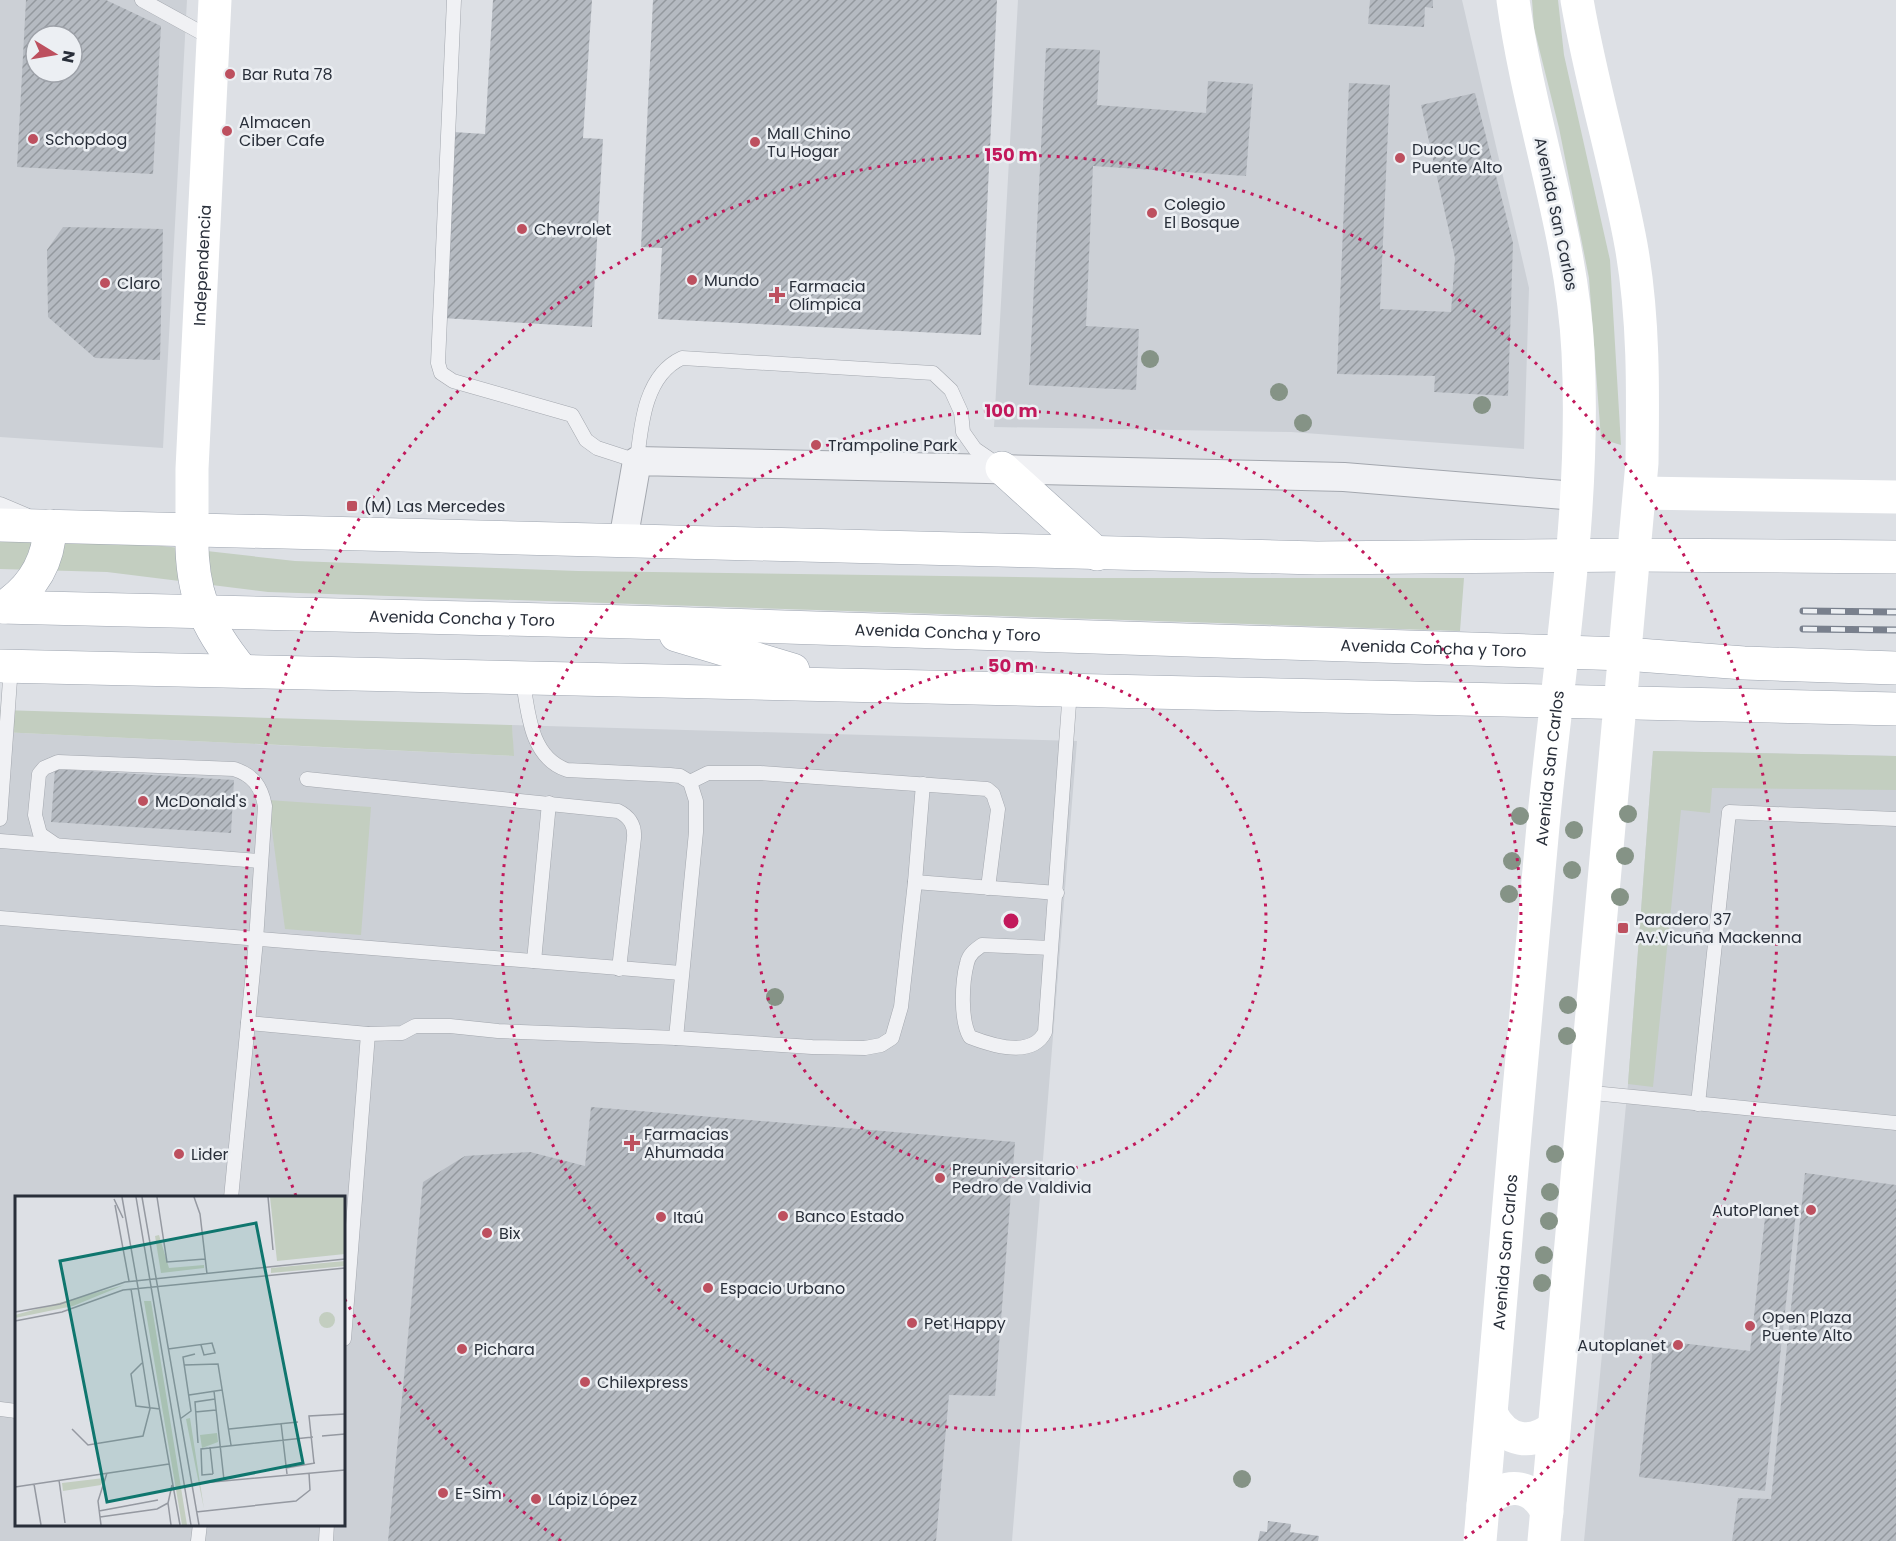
<svg xmlns="http://www.w3.org/2000/svg" width="1896" height="1541" viewBox="0 0 1896 1541" font-family="Poppins,sans-serif">
	<defs>
		<pattern id="building-hatch" width="6" height="6" patternUnits="userSpaceOnUse" patternTransform="scale(1.5)"><rect width="6" height="6" fill="#b5bac1"/><path d="M-1 1l2-2M0 6l6-6M5 7l2-2" fill="none" stroke="#93989e"/></pattern>
	</defs>
	<rect width="100%" height="100%" fill="#dde0e5"/>
	<g fill="#ccd0d6" fill-rule="evenodd">
		<path d="M0,0H187L163,448L0,437ZM36,36H72V72H36Z"/>
		<path d="M1018,0H1462L1529,288L1524,449L1291,432L994,427Z"/>
		<path d="M512,725L1077,741L1012,1541H0V732L513,756ZM16,1198H344V1524H16Z"/>
		<path d="M1653,751L1896,756V1541H1584L1628,1084Z"/>
	</g>
	<g fill="#c3cec0">
		<path d="M1532,0H1558L1564,55L1610,260L1621,445L1601,439L1589,278L1559,128L1534,28Z"/>
		<path d="M0,540L162,546L295,561L578,571L1081,578H1464L1460,631L268,592L107,572L0,569Z"/>
		<path d="M0,710L512,725L514,756L0,732Z"/>
		<path d="M1653,751L1896,756V790L1712,788L1710,813L1681,810L1653,1087L1628,1084Z"/>
		<path d="M268,800L371,807L361,935L285,929Z"/>
	</g>
	<g fill="url(#building-hatch)" fill-rule="evenodd">
		<path d="M26,0H106L161,26L153,174L17,167ZM36,36H72V72H36Z"/>
		<path d="M493,0H592L583,138L603,139L592,327L442,318L453,132L485,134Z"/>
		<path d="M653,0H997L981,335L658,319L662,248L641,247Z"/>
		<path d="M1370,0H1433V8L1425,7L1424,27L1368,24Z"/>
		<path d="M1046,48L1100,50L1097,105L1206,113L1208,81L1253,84L1246,176L1093,166L1086,326L1139,329L1136,390L1029,385Z"/>
		<path d="M1349,83L1390,85L1380,309L1451,312L1455,258L1421,105L1475,93L1513,243L1508,396L1434,392L1435,376L1337,374Z"/>
		<path d="M63,227L163,229L160,360L95,358L48,317L47,250Z"/>
		<path d="M55,769L234,780L231,833L51,822Z"/>
		<path d="M591,1107L1015,1142L995,1396L949,1395L936,1541H388L423,1182L465,1156L530,1152L585,1166Z"/>
		<path d="M1805,1173L1896,1185V1541H1732L1738,1498L1771,1499Z"/>
		<path d="M1766,1209L1796,1213L1765,1491L1639,1477L1654,1340L1750,1351Z"/>
		<path d="M1268,1521L1291,1524L1290,1532L1319,1536L1318,1541H1258L1260,1531L1267,1532Z"/>
	</g>
	<g fill="none" stroke-linecap="round" stroke-linejoin="round">
		<g stroke="#a3a7ae" stroke-width="15">
			<g id="lane">
				<path d="M142,0L211,38"/>
				<path d="M454,0L438,363L441,373L453,381L572,415L586,440L597,448L637,461C641,424 645,375 682,358L933,373L951,390L961,412L963,432L975,449L997,464"/>
				<path d="M0,504L26,515"/>
				<path d="M522,675C528,710 529,757 567,770L670,775L680,776L690,782L708,773H760L987,789L993,794L998,809L988,888"/>
				<path d="M307,779L618,811C630,817 635,825 634,838L619,969"/>
				<path d="M0,819L11,666"/>
				<path d="M0,841L260,861"/>
				<path d="M56,845L40,834L35,815L39,774L44,768L58,762L234,769C253,775 261,786 265,806L256,940L231,1198"/>
				<path d="M915,882L1057,893"/>
				<path d="M0,918L681,973"/>
				<path d="M1051,948L982,945C975,950 969,954 967,963C962,982 960,1020 970,1037C993,1046 1032,1058 1045,1032L1070,690"/>
				<path d="M534,961L549,803"/>
				<path d="M248,1023L368,1034L402,1033L415,1026H450L498,1031L676,1038L812,1047L865,1048L881,1045L892,1038L901,1007L915,882L923,784"/>
				<path d="M676,1038L696,832V801L690,782"/>
				<path d="M1583,1092L1896,1123"/>
				<path d="M1698,1104L1729,812L1896,819"/>
				<path d="M344,1339L368,1034"/>
				<path d="M0,1409L16,1411"/>
				<path d="M198,1541L200,1524"/>
				<path d="M326,1541L327,1524"/>
			</g>
		</g>
		<g stroke="#a3a7ae" stroke-width="30">
			<path id="street" d="M623,541L637,461L1344,477L1576,496"/>
		</g>
		<g stroke="#9ea5b0" stroke-width="34">
			<g id="primary">
				<path d="M1002,468L1097,554"/>
				<path d="M0,525L1317,558L1632,555L1896,557"/>
				<path d="M192,529C190,590 204,625 242,671"/>
				<path id="s3" d="M0,607L631,622L1625,654L1744,663L1896,668"/>
				<path d="M4,607C33,588 49,561 50,526"/>
				<path d="M676,635L793,670"/>
				<path d="M0,666C632,678 1264,692 1896,709"/>
			</g>
		</g>
		<use href="#lane" stroke="#f0f1f4" stroke-width="14"/>
		<use href="#street" stroke="#f0f1f4" stroke-width="28"/>
		<g stroke="#fff" stroke-width="33">
			<path d="M1640,493L1896,497"/>
			<path id="s1" d="M192,529V469L215,0"/>
			<path d="M1492,1415C1506,1442 1532,1446 1554,1427"/>
			<path d="M1483,1505C1503,1481 1533,1483 1547,1512"/>
			<path id="s2" d="M1480,1541C1501,1303 1520,1064 1543,826C1558,669 1586,510 1578,352C1572,232 1529,119 1513,0"/>
			<path d="M1544,1541L1642,463C1643,391 1644,317 1631,245C1616,163 1591,83 1577,0"/>
		</g>
		<use href="#primary" stroke="#fff" stroke-width="33"/>
		<g stroke="#79808d" stroke-width="7">
			<g id="rail">
				<path d="M1803,611L1896,612"/>
				<path d="M1803,629L1896,630"/>
			</g>
		</g>
		<use href="#rail" stroke="#eceff3" stroke-width="4.5" stroke-dasharray="14" stroke-linecap="butt"/>
	</g>
	<g fill="#859386">
		<circle cx="1150" cy="359" r="9"/>
		<circle cx="1279" cy="392" r="9"/>
		<circle cx="1482" cy="405" r="9"/>
		<circle cx="1303" cy="423" r="9"/>
		<circle cx="1628" cy="814" r="9"/>
		<circle cx="1520" cy="816" r="9"/>
		<circle cx="1574" cy="830" r="9"/>
		<circle cx="1625" cy="856" r="9"/>
		<circle cx="1512" cy="861" r="9"/>
		<circle cx="1572" cy="870" r="9"/>
		<circle cx="1509" cy="894" r="9"/>
		<circle cx="1620" cy="897" r="9"/>
		<circle cx="775" cy="997" r="9"/>
		<circle cx="1568" cy="1005" r="9"/>
		<circle cx="1567" cy="1036" r="9"/>
		<circle cx="1555" cy="1154" r="9"/>
		<circle cx="1550" cy="1192" r="9"/>
		<circle cx="1549" cy="1221" r="9"/>
		<circle cx="1544" cy="1255" r="9"/>
		<circle cx="1542" cy="1283" r="9"/>
		<circle cx="1242" cy="1479" r="9"/>
	</g>
	<g fill="none" stroke="#c2185b" stroke-width="3" stroke-dasharray="3 6">
		<circle cx="1011" cy="921" r="255"/>
		<circle cx="1011" cy="921" r="510"/>
		<path d="M561 1541A766 766 0 0 1 344 1298M296 1196A766 766 0 1 1 1461 1541"/>
	</g>
	<g fill="#bd505f" stroke="#eceff3" stroke-width="2">
		<circle cx="230" cy="74" r="6"/>
		<circle cx="227" cy="131" r="6"/>
		<circle cx="33" cy="139" r="6"/>
		<circle cx="755" cy="142" r="6"/>
		<circle cx="1400" cy="158" r="6"/>
		<circle cx="1152" cy="213" r="6"/>
		<circle cx="522" cy="229" r="6"/>
		<circle cx="692" cy="280" r="6"/>
		<circle cx="105" cy="283" r="6"/>
		<path d="M774 286h6v6h6v6h-6v6h-6v-6h-6v-6h6z"/>
		<circle cx="816" cy="445" r="6"/>
		<rect x="346" y="500" width="12" height="12" rx="3"/>
		<circle cx="143" cy="801" r="6"/>
		<rect x="1617" y="922" width="12" height="12" rx="3"/>
		<path d="M629 1134h6v6h6v6h-6v6h-6v-6h-6v-6h6z"/>
		<circle cx="179" cy="1154" r="6"/>
		<circle cx="940" cy="1178" r="6"/>
		<circle cx="1811" cy="1210" r="6"/>
		<circle cx="783" cy="1216" r="6"/>
		<circle cx="661" cy="1217" r="6"/>
		<circle cx="487" cy="1233" r="6"/>
		<circle cx="708" cy="1288" r="6"/>
		<circle cx="912" cy="1323" r="6"/>
		<circle cx="1750" cy="1326" r="6"/>
		<circle cx="1678" cy="1345" r="6"/>
		<circle cx="462" cy="1349" r="6"/>
		<circle cx="585" cy="1382" r="6"/>
		<circle cx="443" cy="1493" r="6"/>
		<circle cx="536" cy="1499" r="6"/>
	</g>
	<g text-anchor="middle" dominant-baseline="central" stroke-width="5" stroke-linejoin="round" paint-order="stroke">
		<g font-size="16" fill="#292f3a" stroke="#eceff3" text-anchor="start">
			<text x="242" y="74">Bar Ruta 78</text>
			<text x="239" y="122">Almacen<tspan x="239" dy="18">Ciber Cafe</tspan></text>
			<text x="767" y="133">Mall Chino<tspan x="767" dy="18">Tu Hogar</tspan></text>
			<text x="45" y="139">Schopdog</text>
			<text x="1412" y="149">Duoc UC<tspan x="1412" dy="18">Puente Alto</tspan></text>
			<text x="1164" y="204">Colegio<tspan x="1164" dy="18">El Bosque</tspan></text>
			<text x="534" y="229">Chevrolet</text>
			<text x="704" y="280">Mundo</text>
			<text x="117" y="283">Claro</text>
			<text x="789" y="286">Farmacia<tspan x="789" dy="18">Olímpica</tspan></text>
			<text x="828" y="445">Trampoline Park</text>
			<text x="364" y="506">(M) Las Mercedes</text>
			<text x="155" y="801">McDonald's</text>
			<text x="1635" y="919">Paradero 37<tspan x="1635" dy="18">Av.Vicuña Mackenna</tspan></text>
			<text x="644" y="1134">Farmacias<tspan x="644" dy="18">Ahumada</tspan></text>
			<text x="191" y="1154">Lider</text>
			<text x="952" y="1169">Preuniversitario<tspan x="952" dy="18">Pedro de Valdivia</tspan></text>
			<text x="1799" y="1210" text-anchor="end">AutoPlanet</text>
			<text x="795" y="1216">Banco Estado</text>
			<text x="673" y="1217">Itaú</text>
			<text x="499" y="1233">Bix</text>
			<text x="720" y="1288">Espacio Urbano</text>
			<text x="1762" y="1317">Open Plaza<tspan x="1762" dy="18">Puente Alto</tspan></text>
			<text x="924" y="1323">Pet Happy</text>
			<text x="1666" y="1345" text-anchor="end">Autoplanet</text>
			<text x="474" y="1349">Pichara</text>
			<text x="597" y="1382">Chilexpress</text>
			<text x="455" y="1493">E-Sim</text>
			<text x="548" y="1499">Lápiz López</text>
		</g>
		<g font-size="16" fill="#292f3a" stroke="#eceff3">
			<text transform="translate(1556 214) rotate(78)">Avenida San Carlos</text>
			<text stroke="none"><textPath href="#s1" startOffset="264">Independencia</textPath></text>
			<text stroke="none"><textPath href="#s3" startOffset="462">Avenida Concha y Toro</textPath></text>
			<text stroke="none"><textPath href="#s3" startOffset="948">Avenida Concha y Toro</textPath></text>
			<text stroke="none"><textPath href="#s3" startOffset="1434">Avenida Concha y Toro</textPath></text>
			<text stroke="none"><textPath href="#s2" startOffset="776">Avenida San Carlos</textPath></text>
			<text stroke="none"><textPath href="#s2" startOffset="290">Avenida San Carlos</textPath></text>
		</g>
	</g>
	<g transform="translate(15 1196)">
		<rect width="330" height="330" fill="#dde0e5"/>
		<path d="M255,1H330V58L262,65ZM144,39L154,72L189,69V72L146,77L140,40ZM330,65V70L256,77V72ZM109,89L58,110L0,122V119ZM129,105H136L172,329H167ZM304 124a8 8 0 1 1 16 0a8 8 0 1 1-16 0ZM175,222L189,313L171,223ZM202,237L203,246L187,252L185,239ZM89,282L86,289L48,295L47,287Z" fill="#c3cec0"/>
		<path fill="none" stroke="#9599a1" stroke-width="1.5" d="M107,1L165,329M121,1L176,329M127,1L184,329M142,1L152,66L190,63M179,1L185,18L192,78M253,1L258,54M99,3L108,22M100,9L114,85M0,116L45,108L110,86L330,63M0,125L47,116L108,94L330,72M153,153L197,147L200,157L189,159L186,149M127,167L116,178L121,210L145,213M169,169L203,168L216,249M199,195L209,284M174,199L207,194M180,216L201,214M165,223L176,215L168,161L180,158M266,227L272,278M57,233L73,249L128,240L135,213L116,93M214,233L283,226M307,240L330,238M183,247L180,206L200,203M195,251L198,278M299,267L294,220L330,218M271,272L300,267M198,278L187,279L186,253L298,241M44,284L50,327M19,288L26,329M176,288L330,274M0,291L154,268M84,315L143,304M181,316L281,305L295,294L294,277M85,321L142,313L153,307M86,329L83,305L92,277M156,329L153,307L157,289"/>
		<path fill="#0f766e" fill-opacity="0.15" stroke="#0f766e" stroke-width="3" d="M241,27L288,267L92,306L45,65Z"/>
		<rect width="330" height="330" fill="none" stroke="#292f3a" stroke-width="3"/>
	</g>
	<circle cx="1011" cy="921" r="9" fill="#c2185b" stroke="#eceff3" stroke-width="3"/>
	<g font-size="18" text-anchor="middle" font-weight="bold" fill="#c2185b" stroke="#eceff3" stroke-width="5" stroke-linejoin="round" paint-order="stroke">
		<text x="1011" y="161">150 m</text>
		<text x="1011" y="417">100 m</text>
		<text x="1011" y="672">50 m</text>
	</g>
	<g transform="translate(54 54) rotate(101)"><circle r="28" fill="#eceff3" stroke="#9ea2a9" stroke-width="1.5"/>
	<path d="M0-4.5L10 22L0 15L-10 22Z" fill="#bd505f"/>
	<text y="-9" font-size="16" font-weight="bold" text-anchor="middle" fill="#292f3a">N</text>
	</g>
</svg>
